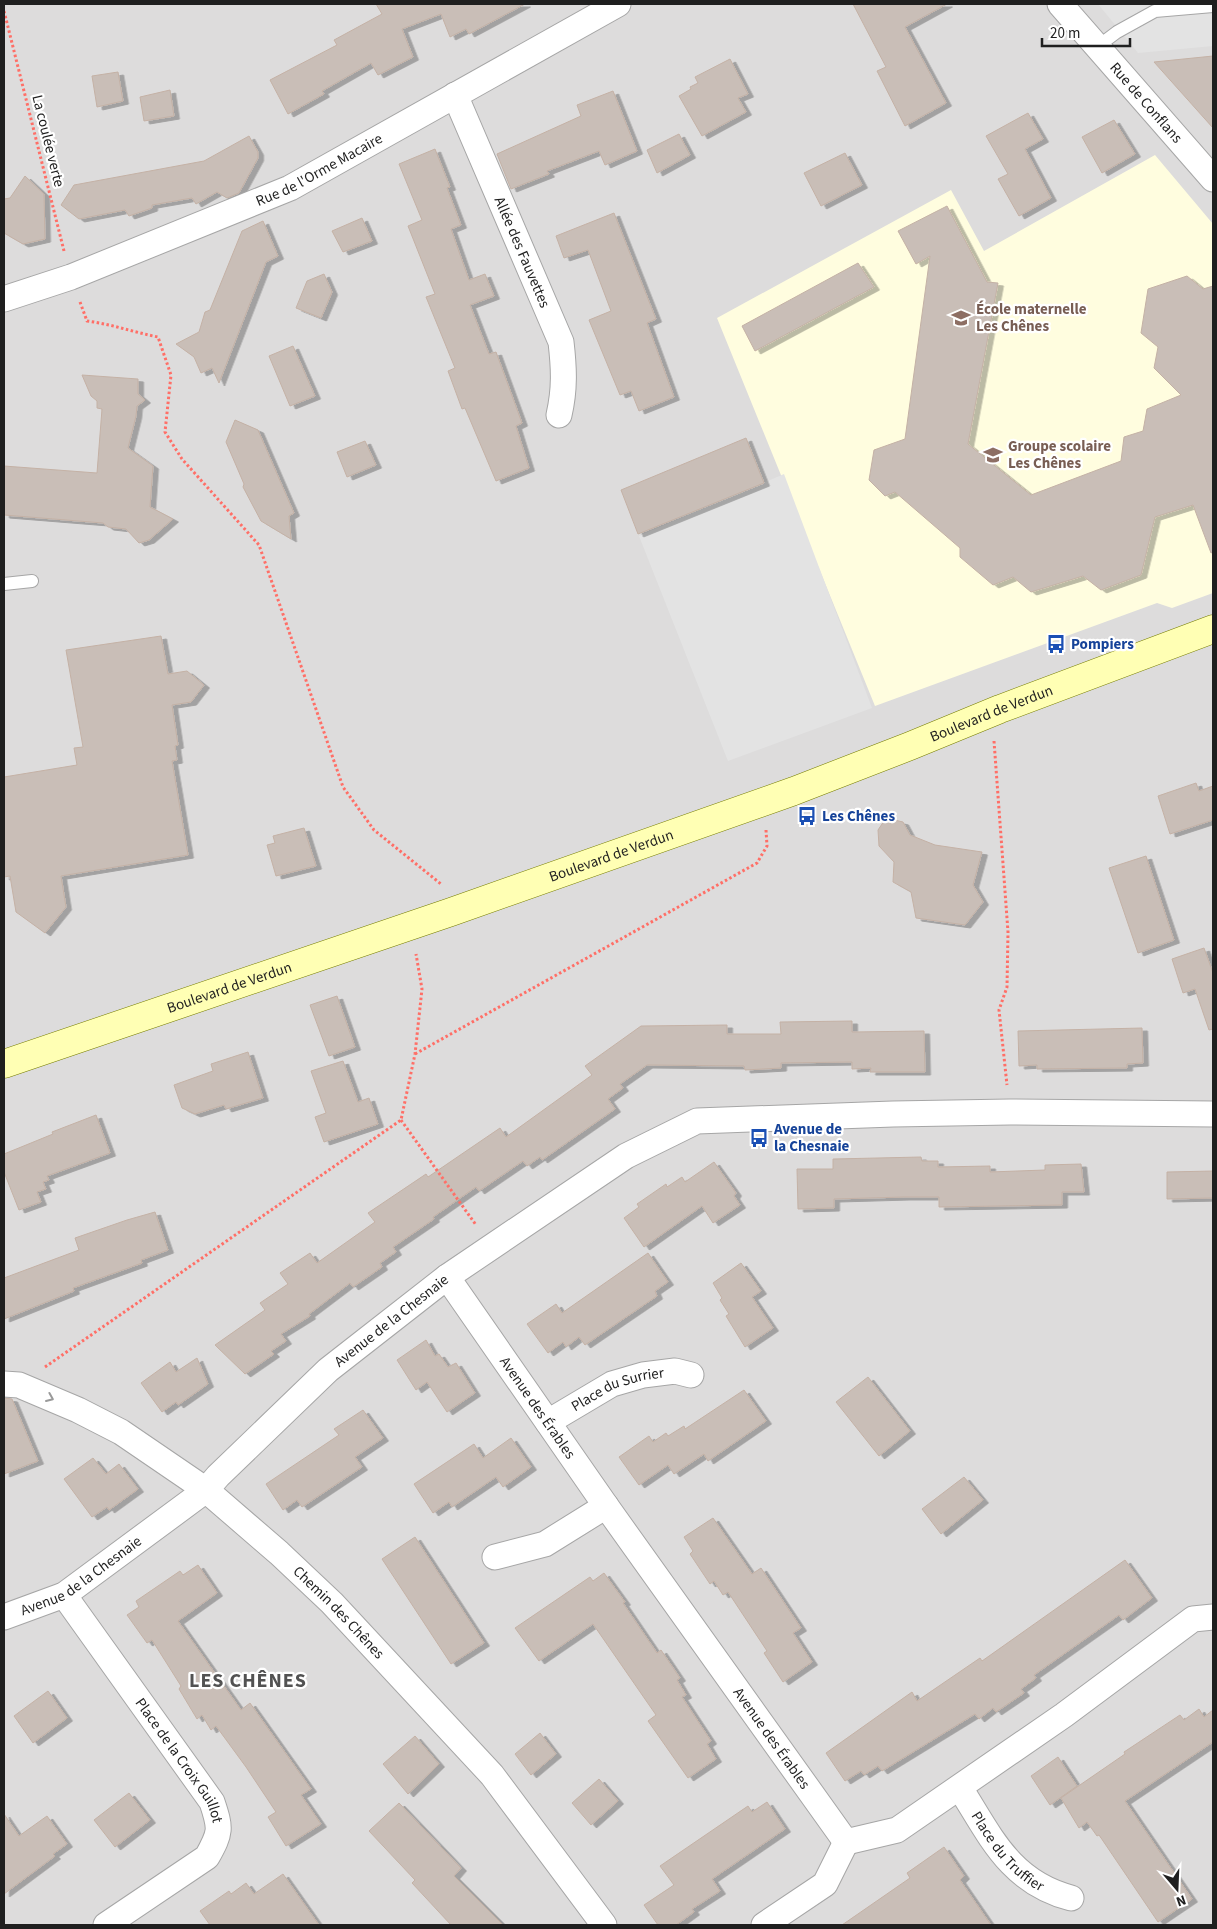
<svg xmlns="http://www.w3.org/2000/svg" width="1217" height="1929" viewBox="0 0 1217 1929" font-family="'Source Sans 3',sans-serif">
	<defs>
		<filter id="shadow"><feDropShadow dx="5.5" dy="3" stdDeviation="0" flood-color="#0004"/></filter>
	</defs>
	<rect width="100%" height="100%" fill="#f1ece4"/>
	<rect fill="#dddcdc" x="4" y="4" width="1209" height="1921"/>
	<path fill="#fffddf" d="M1155,155L1213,224V593L1172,608L1157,603L875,706L717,318L951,190L984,251Z"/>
	<g fill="#e3e3e3">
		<path d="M1098,4H1213V46L1138,53Z"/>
		<path d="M784,474L872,708L728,761L639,536Z"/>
	</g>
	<g fill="#c9beb7" stroke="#c4b1a5" filter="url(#shadow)">
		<path d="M376,4H525L469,34L466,29L450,37L441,14L402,29L413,57L378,75L371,63L322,91L324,94L288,114L270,80L337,45L334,40L382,14Z"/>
		<path d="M853,4H947L905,27L946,103L905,126L877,71L886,67Z"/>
		<path d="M1213,56V128L1154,62Z"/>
		<path d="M730,59L748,94L738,98L746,112L702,136L679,96L691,89L690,87L698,83L695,77Z"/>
		<path d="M118,72L123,101L97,107L92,76Z"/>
		<path d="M170,90L174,116L144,121L140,97Z"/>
		<path d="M613,91L637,151L605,165L599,151L547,171L549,174L511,189L497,154L581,116L577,105Z"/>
		<path d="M1028,113L1043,139L1025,149L1051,198L1019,216L998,179L1008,174L986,136Z"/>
		<path d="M1114,120L1135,154L1102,173L1082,137Z"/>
		<path d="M679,134L690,155L657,173L647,150Z"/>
		<path d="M249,136L258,152V158L239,193L227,198L217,192L196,204L192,198L152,205V208L129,216L125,210L79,219L61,205L74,185L204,161Z"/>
		<path d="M435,149L450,187L447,188L461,225L451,229L469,280L485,274L494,296L470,305L489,354L496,352L522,423L516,426L529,468L496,481L465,408L462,409L448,371L455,368L426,297L435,294L408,226L422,220L399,164Z"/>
		<path d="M845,153L862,185L821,206L804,173Z"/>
		<path d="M25,176L44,194L45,239L23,244L4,233V199L10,198Z"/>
		<path d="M947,206L987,282L998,283L968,444L1031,495L1121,461L1124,437L1143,431L1147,409L1181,395L1154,368L1158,347L1141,333L1148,289L1187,276L1203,289L1213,286V552L1211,553L1193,505L1155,517L1141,575L1101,590L1083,576L1031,592L1013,577L993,585L960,557V548L895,492L885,496L869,480L874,450L905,439L930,256L916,264L898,231Z"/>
		<path d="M614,213L656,319L647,323L674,397L639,411L631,391L620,395L589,320L611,311L588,250L564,258L556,236Z"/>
		<path d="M362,218L372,241L343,252L332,231Z"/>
		<path d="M263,221L278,256L266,262L219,383L212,368L201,373L194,357L176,344L199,332L205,312L210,310L242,231Z"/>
		<path d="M858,263L874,287L755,351L742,326Z"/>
		<path d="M324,274L332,292L321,318L296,308L307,281Z"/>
		<path d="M293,346L315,396L290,406L269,356Z"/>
		<path d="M82,375L138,379V394L145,400L137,406L136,416L128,448L153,466L150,507L173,519L149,540L139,543L126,529L108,527L103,523L4,515V466L97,473L102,409L97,408V401L91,396Z"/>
		<path d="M235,420L258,430L294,513L289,516L291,539L261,521L243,487L244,484L226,442Z"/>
		<path d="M746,438L764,483L638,534L621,490Z"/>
		<path d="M365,441L376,465L347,477L337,452Z"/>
		<path d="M161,636L168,674L187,671L204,685L191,702L172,705L178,745L175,746L177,760L172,761L188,855L61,876L66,907L45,933L16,912L10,876L4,877V777L77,765L74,748L83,747L66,650Z"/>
		<path d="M1196,783L1199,791L1213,786V820L1170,834L1158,796Z"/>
		<path d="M886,818L903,822L910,835L935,845L982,852L973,885L983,902L965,925L916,918L911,892L893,882L894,862L879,846L878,830Z"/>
		<path d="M304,828L316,866L276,876L267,845L275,843L273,836Z"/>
		<path d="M1146,856L1174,940L1138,953L1109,868Z"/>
		<path d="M1204,948L1213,973V1029L1209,1030L1195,989L1183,993L1172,959Z"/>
		<path d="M337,996L355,1047L329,1056L310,1005Z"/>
		<path d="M852,1021V1032L924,1031L925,1072H870L871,1068L852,1069V1062L781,1063V1068L745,1070L744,1066L647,1065L620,1084L623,1088L608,1099L615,1109L542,1160L540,1157L527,1166L523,1161L479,1191L476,1187L433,1217L434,1219L393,1247L396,1252L380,1263L382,1267L353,1287L350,1283L309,1314L310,1316L281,1334L286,1341L271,1351L274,1354L245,1374L215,1345L265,1310L260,1303L288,1284L280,1273L310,1253L317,1263L375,1222L368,1213L426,1174L428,1177L500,1128L506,1137L592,1075L585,1066L641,1026L727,1025V1034H781L780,1022Z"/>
		<path d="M1142,1028L1143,1063L1127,1064V1068L1037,1069V1065L1019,1066L1018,1031Z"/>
		<path d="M248,1052L263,1098L226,1109L224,1105L195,1114L182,1108L174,1085L213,1071L211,1064Z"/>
		<path d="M343,1061L358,1102L369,1098L378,1124L324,1142L315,1117L326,1113L311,1071Z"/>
		<path d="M96,1115L110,1153L47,1176L49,1180L43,1182L46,1189L37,1192L41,1202L19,1210L4,1172V1154L53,1134L52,1132Z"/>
		<path d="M921,1157L922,1161H938V1167L990,1166V1172L1045,1170V1165L1081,1164L1084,1192H1062V1205L939,1207V1197H904L834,1199V1208L798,1209L797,1169H833V1159Z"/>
		<path d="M714,1162L736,1193L734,1196L740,1205L713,1223L702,1206L644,1247L624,1218L639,1207L637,1204L666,1184L667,1187L682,1177L685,1182Z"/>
		<path d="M1213,1171V1198L1167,1199V1172Z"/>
		<path d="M155,1212L168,1250L141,1260L142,1263L73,1288L74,1291L4,1319V1278L79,1250L75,1238L127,1220Z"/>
		<path d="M648,1253L668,1282L655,1291L657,1296L585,1345L579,1337L566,1347L563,1342L548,1353L527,1324L556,1304L562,1313Z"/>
		<path d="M741,1263L761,1291L752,1297L773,1328L745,1347L726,1316L729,1314L720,1300L722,1298L713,1283Z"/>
		<path d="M426,1340L435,1356L439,1354L448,1367L456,1363L475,1393L447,1412L427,1382L416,1390L397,1360Z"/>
		<path d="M197,1358L208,1384L178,1405L176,1402L162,1412L141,1383L170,1362L176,1372Z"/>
		<path d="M868,1377L910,1431L879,1456L836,1402Z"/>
		<path d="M744,1390L766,1421L708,1461L704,1454L674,1474L668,1465L639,1485L619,1457L649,1436L653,1442L666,1433L668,1436L684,1426L685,1429Z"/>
		<path d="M4,1398L12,1399L38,1461L4,1474Z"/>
		<path d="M363,1410L383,1438L355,1457L362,1467L302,1507L297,1500L283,1510L266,1484L339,1435L334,1429Z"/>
		<path d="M511,1438L531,1467L503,1487L496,1477L452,1507L449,1502L433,1513L414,1484L474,1444L483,1458Z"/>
		<path d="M93,1458L106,1474L119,1464L138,1489L109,1510L107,1507L92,1517L64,1479Z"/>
		<path d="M964,1477L983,1500L941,1534L922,1509Z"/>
		<path d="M713,1518L752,1574L761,1568L801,1628L793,1633L812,1662L783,1682L764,1653L767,1651L728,1592L723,1595L714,1581L710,1584L690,1554L693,1551L684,1537Z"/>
		<path d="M415,1537L484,1643L451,1664L382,1559Z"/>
		<path d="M1125,1560L1152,1598L1123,1620L1119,1615L1034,1675L1036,1678L1021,1689L1024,1693L996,1712L993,1708L979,1719L975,1714L882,1771L878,1766L864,1775L861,1771L845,1781L826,1753L912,1692L917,1701L980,1658L982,1661Z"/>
		<path d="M198,1565L217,1593L178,1621L241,1710L250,1703L311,1789L301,1795L321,1824L286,1846L268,1817L276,1812L246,1767L216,1726L211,1730L202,1715L197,1719L179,1689L181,1686L152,1640L147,1643L127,1615L139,1607L136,1601L180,1571L183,1575Z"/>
		<path d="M604,1573L625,1602L623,1603L657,1653L661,1650L680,1678L677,1680L686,1695L682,1697L711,1741L707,1744L716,1759L688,1778L648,1721L656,1715L593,1624L539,1661L515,1628L590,1577L593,1581Z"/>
		<path d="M48,1691L67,1718L33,1743L14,1716Z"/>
		<path d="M1199,1709L1204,1717L1213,1710V1742L1125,1801L1192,1899L1158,1922L1099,1835L1097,1836L1087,1822L1079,1828L1061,1798L1125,1754L1124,1752L1180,1715L1184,1720Z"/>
		<path d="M540,1733L556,1754L531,1775L515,1754Z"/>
		<path d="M415,1736L439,1764L408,1794L383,1764Z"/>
		<path d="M1058,1757L1077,1786L1050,1805L1031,1776Z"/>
		<path d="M599,1779L618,1801L591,1825L572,1803Z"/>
		<path d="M129,1793L150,1820L115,1847L94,1820Z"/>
		<path d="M767,1802L785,1829L712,1879L720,1891L692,1909L694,1912L676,1925H658L644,1905L674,1885L660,1866L748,1806L752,1812Z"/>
		<path d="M399,1803L461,1868L454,1876L503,1925H451L412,1883L415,1880L369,1831Z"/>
		<path d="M4,1814L19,1836L47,1816L67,1844L53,1854L55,1856L4,1894Z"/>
		<path d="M944,1847L964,1876L960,1880L991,1925H842L910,1878L907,1873Z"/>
		<path d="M283,1874L319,1925H210L200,1911L229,1891L231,1894L246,1883L254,1894Z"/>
	</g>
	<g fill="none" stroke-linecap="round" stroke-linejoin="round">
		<g stroke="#a6a6a6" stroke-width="14">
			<g id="lane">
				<path d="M1097,47L1117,32L1155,11L1213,6"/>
				<path d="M4,584L32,581"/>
			</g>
		</g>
		<g stroke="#a6a6a6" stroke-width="27">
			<g id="street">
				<path id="s1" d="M1060,4L1213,179"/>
				<path id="s2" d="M455,95L561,342C564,368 565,389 559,415"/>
				<path id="s3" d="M4,299L71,277L290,188L618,4"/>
				<path id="s4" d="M447,1277L606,1506L846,1842L897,1830L1064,1715L1193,1619L1213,1617"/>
				<path id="s5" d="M4,1384L19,1385L78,1410L121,1432L206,1490L279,1553L332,1603L492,1775L604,1925"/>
				<path id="s6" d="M548,1422L612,1384L643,1375L675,1371L691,1375"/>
				<path d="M495,1557L545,1544L606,1506"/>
				<path id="s7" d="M64,1595L212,1802C221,1829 221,1832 207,1857L106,1925"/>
				<path id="s8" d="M4,1617L64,1595L206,1490L218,1476L328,1370L447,1277L626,1156L697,1121L893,1114L1010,1112L1213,1114"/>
				<path id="s9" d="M960,1788C991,1837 1010,1882 1071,1898"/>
				<path d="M764,1925L825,1884L846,1842"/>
			</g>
		</g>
		<g stroke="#757c00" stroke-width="29">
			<g id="secondary">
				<path id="s10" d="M4,1064L451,912L794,791L910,746L1000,709L1213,629"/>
			</g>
		</g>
		<g stroke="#ff6f67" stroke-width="3" stroke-dasharray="2.5 2.5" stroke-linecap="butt">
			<path d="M4,11L64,251"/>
			<path d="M80,302L87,321C111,324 133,332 158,337L171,375L165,432L182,459L259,545L343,787L374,830L441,884"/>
			<path d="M994,741L1008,932L1007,987L999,1010L1007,1085"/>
			<path d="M415,1054L757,863L767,846L766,830"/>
			<path d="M401,1120L476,1225"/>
			<path d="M45,1367L401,1120L415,1054L422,989L416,954"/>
		</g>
		<use href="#lane" stroke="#fff" stroke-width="12"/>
		<use href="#street" stroke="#fff" stroke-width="25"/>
		<use href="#secondary" stroke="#ffffb4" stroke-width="28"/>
	</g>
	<defs><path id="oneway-chevron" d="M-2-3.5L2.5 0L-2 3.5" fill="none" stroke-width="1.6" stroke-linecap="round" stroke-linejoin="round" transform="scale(1.25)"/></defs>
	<use stroke="#9a9a9a" href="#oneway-chevron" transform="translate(50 1398) rotate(23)"/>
	<defs>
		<g id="school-bare" transform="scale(1.5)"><path d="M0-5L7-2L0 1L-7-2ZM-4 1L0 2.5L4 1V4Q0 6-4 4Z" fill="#8d6e63" stroke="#fff" stroke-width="2.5" paint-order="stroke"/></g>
		<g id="bus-bare" transform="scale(1.5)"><path d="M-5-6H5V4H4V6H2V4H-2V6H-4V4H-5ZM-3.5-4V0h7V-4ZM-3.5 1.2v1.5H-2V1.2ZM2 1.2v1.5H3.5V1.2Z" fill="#1a4fb4" stroke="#fff" stroke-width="2.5" paint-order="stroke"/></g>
	</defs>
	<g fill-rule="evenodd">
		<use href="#school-bare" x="961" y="318"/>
		<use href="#school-bare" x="993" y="455"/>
		<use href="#bus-bare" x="1056" y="644"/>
		<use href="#bus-bare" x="807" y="816"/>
		<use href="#bus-bare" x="759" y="1138"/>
	</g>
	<g text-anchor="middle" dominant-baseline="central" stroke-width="4.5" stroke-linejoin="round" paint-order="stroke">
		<g font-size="15" fill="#1f1f1f" stroke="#fff">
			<text stroke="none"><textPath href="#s1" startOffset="131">Rue de Conflans</textPath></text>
			<text transform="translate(48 141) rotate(76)">La coulée verte</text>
			<text stroke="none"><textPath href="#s3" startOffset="341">Rue de l'Orme Macaire</textPath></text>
			<text stroke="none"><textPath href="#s2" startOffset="171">Allée des Fauvettes</textPath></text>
			<text stroke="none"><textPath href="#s10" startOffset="1048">Boulevard de Verdun</textPath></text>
			<text stroke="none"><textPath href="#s10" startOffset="642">Boulevard de Verdun</textPath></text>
			<text stroke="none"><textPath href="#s10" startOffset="238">Boulevard de Verdun</textPath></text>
			<text stroke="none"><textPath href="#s8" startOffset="492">Avenue de la Chesnaie</textPath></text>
			<text stroke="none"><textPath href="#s6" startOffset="78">Place du Surrier</textPath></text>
			<text stroke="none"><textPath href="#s4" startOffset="159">Avenue des Érables</textPath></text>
			<text stroke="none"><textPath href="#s8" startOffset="88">Avenue de la Chesnaie</textPath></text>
			<text stroke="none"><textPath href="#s5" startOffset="411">Chemin des Chênes</textPath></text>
			<text stroke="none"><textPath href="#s4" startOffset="564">Avenue des Érables</textPath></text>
			<text stroke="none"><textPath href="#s7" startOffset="202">Place de la Croix Guillot</textPath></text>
			<text stroke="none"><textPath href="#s9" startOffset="80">Place du Truffier</textPath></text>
		</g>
		<g font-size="15" font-weight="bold" fill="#785e54" stroke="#fff" text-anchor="start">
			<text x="976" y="309">École maternelle<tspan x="976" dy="17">Les Chênes</tspan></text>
			<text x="1008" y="446">Groupe scolaire<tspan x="1008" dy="17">Les Chênes</tspan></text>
		</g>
		<g font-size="15" font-weight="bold" fill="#164399" stroke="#fff" text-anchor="start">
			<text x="1071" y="644">Pompiers</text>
			<text x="822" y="816">Les Chênes</text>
			<text x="774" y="1129">Avenue de<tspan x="774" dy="17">la Chesnaie</tspan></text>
		</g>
		<g font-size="20" font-weight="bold" letter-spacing="1" fill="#525252" stroke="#fff">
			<text x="248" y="1681">LES CHÊNES</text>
		</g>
	</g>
	<rect width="1217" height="1929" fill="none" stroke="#1f1f1f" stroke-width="10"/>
	<g transform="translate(1177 1889) rotate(161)" stroke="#ffffff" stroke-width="4" paint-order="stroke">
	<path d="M0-4L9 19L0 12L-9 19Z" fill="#1f1f1f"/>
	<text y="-8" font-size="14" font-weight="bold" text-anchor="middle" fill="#1f1f1f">N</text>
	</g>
	<path d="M1042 38v8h88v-8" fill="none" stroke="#1f1f1f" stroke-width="2.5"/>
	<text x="1050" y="38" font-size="15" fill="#1f1f1f" stroke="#ffffff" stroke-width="4" paint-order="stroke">20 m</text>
</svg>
